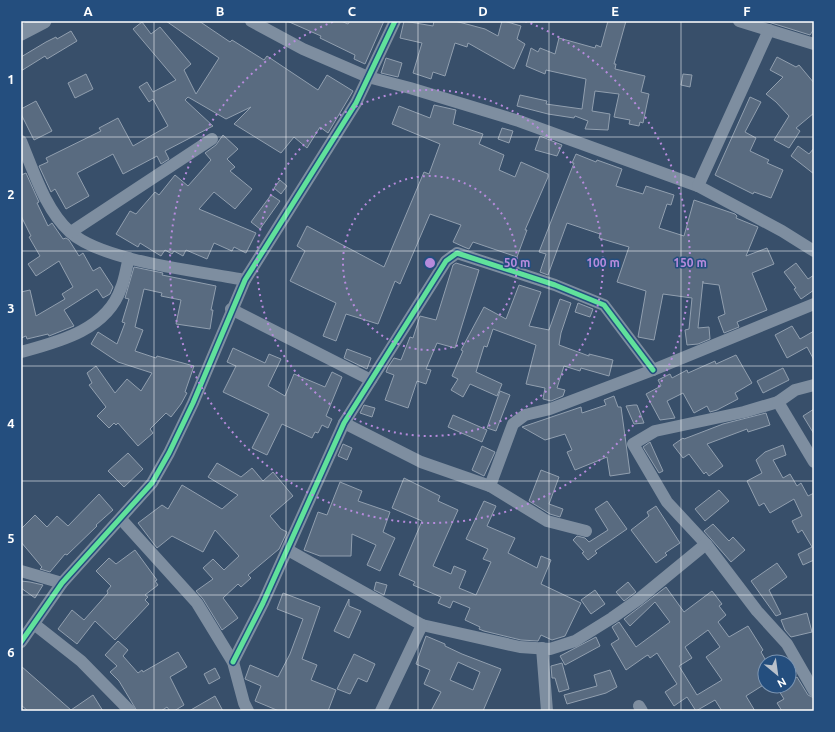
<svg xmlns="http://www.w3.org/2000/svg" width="835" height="732" viewBox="0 0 835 732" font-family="Ubuntu,sans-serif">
	<rect width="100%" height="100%" fill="#384f6a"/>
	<g fill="#596b80" stroke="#919faf" fill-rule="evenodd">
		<path d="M166,21H199L230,42L232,40L264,60L267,56L318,90L327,75L353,91L328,133L320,127L307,148L294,137L281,153L234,124L251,107L226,119L188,97L185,100L213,126L165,151L169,159L161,164L157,156L123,174L113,154L77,173L89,196L66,209L55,189L51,192L39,166L48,162L46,158L101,131L99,128L118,118L133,146L168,126L153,99L149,102L139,87L147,82L153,92L176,80L133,29L142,22L151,34L160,27L191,64L184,70L196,94L219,58Z"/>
		<path d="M287,21H341L348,24L350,21H384L365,64L354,59L355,55L320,38L321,36Z"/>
		<path d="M404,21L433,26L434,21H455L485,29L498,36L502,21H504L521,26L517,39L525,44L514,69L468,43L467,47L455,43L445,76L433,72L431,79L413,73L422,43L400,38Z"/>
		<path d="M608,21H626L614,64H616L615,69L645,76L641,92L649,94L643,123L640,122L639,126L629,124L630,120L614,117L619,94L595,91L592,111L610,114L608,130L585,129L588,121L575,116L574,118L548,114L517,106L520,95L547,101L546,104L582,109L586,79L546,70L545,74L526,66L531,48L538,52L540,48L555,54L559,38L595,48L596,45L601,47Z"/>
		<path d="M765,21H814V29L810,35Z"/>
		<path d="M71,31L77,41L47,59L45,56L21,71V57L46,42L56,37L57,39Z"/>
		<path d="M777,57L796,67L799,65L814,83V113L796,128L800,131L789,148L774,140L789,116L776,102L766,94L783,77L770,70Z"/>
		<path d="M386,58L402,63L398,77L381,73Z"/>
		<path d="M86,74L93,89L75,98L68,83Z"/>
		<path d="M683,74L692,75L690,87L681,85Z"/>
		<path d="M750,97L761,102L745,132L756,138L750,151L769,160L767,163L783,170L771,198L754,192L753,194L715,175Z"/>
		<path d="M36,101L52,131L34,140L21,114V109Z"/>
		<path d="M434,105L456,110L453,124L483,134L479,144L504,155L499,170L515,177L521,162L548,174V177L525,230H527L517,257L473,242L469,249L464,247L453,242L461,225L430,214L400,284L395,281L378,324L346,314L336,341L323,336L336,303L290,281L305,251L297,246L307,226L384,267L424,172L429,174L440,144L392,124L399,106L430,118Z"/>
		<path d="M502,128L513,131L509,143L498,139Z"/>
		<path d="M223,135L238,149L227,159L235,167L230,171L252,189L235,209L214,192L199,209L256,233L246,253L234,247L232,251L214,243L207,259L186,250L183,256L174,251L172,254L165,250L161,256L140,243L138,247L116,234L130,211L136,214L155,192L159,195L175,175L188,186L211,160L205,153L216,145Z"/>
		<path d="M540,136L562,145L557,156L535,150Z"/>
		<path d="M798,146L809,154L814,148V174L791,156Z"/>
		<path d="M576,154L596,162L597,160L622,169L616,186L643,194L646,186L674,195L671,205L667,204L659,228L684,236L694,200L735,214L737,216L736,218L758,227L746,256L767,248L774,264L752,273L767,310L737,322L739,327L724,333L718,317L725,314L719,285L703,283V281L698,328L709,327L710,339L698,344L687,345L685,330L689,329L692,298L663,294L654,340L638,337L646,291L617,282L629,247L599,238L600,234L567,223L548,275L540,272L546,254L539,252L574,163H572Z"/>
		<path d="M26,173L39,202L37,203L48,226L52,223L63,239L66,238L69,240L79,256L83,253L93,271L100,267L113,287L110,294L103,298L97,289L64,310L74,326L49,336L48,334L27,339L26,336L21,338V292L30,290L36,316L65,299L62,294L73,287L59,261L36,276L28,264L40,256L29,237L31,236L21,216V175Z"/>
		<path d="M280,180L287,186L281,194L274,188Z"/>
		<path d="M271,195L280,201L260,229L251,222Z"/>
		<path d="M456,263L479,270L455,348L437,343L426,369L431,370L426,384L417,381L408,408L385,400L394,375L386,372L388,367L394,358L401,360L410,337L413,338L420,316L436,320L453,265Z"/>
		<path d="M796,263L808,279L814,275V290L801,299L794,289L796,288L784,272Z"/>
		<path d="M134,267L163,273L162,275L216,286L211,310H213L210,329L176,324L181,300L161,296L162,293L144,289L135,327L143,330L135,351L156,358L157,356L194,366L185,392L187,393L181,404L171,417L166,413L150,429L153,433L138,446L118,423L116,425L114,423L109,428L97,416L106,407L89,385L92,383L87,373L96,366L115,393L127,379L141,391L152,373L118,362L91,344L98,332L117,344L125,323L122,322L129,299L125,298Z"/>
		<path d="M519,285L541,292L529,326L549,330L560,299L571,303L561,333L559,345L589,356V354L613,360L609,376L581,368L580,371L564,366L557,388L565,390L563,396L551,401L543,399L545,388L526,384L536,345L493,329L487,347L484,346L476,372L502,384L497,396L470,384L463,397L451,390L458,379L452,376L463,351L461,350L484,307L506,319Z"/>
		<path d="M578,303L593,309L590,317L575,312Z"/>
		<path d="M792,326L800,339L814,331V360L807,347L787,358L775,335Z"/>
		<path d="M233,348L265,363L269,354L281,359L268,386L285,396L294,374L325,387L332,372L342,377L326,416L332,419L328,428L322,425L318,433L315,432L312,438L282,424L267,455L252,448L269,414L223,392L236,366L227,362Z"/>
		<path d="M347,349L371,358L367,369L344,358Z"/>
		<path d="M736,355L752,383L735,393L738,399L717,410L710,412L707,406L694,413L683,393L667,401L675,418L660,420L646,394L661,386L658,380L670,374L672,378L687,370L688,373L715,361L716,364Z"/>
		<path d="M783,368L789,380L763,393L757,381Z"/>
		<path d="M500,391L510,395L496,431L487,428Z"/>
		<path d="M614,396L618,407H621L630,473L610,476L607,457L575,470L567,452L572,450L565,434L545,440L522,427L581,407L582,413L606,405L604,400Z"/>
		<path d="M364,405L375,408L372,417L360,413Z"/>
		<path d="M634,405H637L644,423L634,424L626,406Z"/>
		<path d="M814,409V434L803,416Z"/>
		<path d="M766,413L770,425L748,432L747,429L707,444L723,466L709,476L706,472L704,474L689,454L683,458L673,445L683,438L684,439L723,424Z"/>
		<path d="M453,415L487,430L482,442L448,427Z"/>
		<path d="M650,442L663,471L659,473L643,447Z"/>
		<path d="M343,444L352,448L347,460L338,456Z"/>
		<path d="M783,445L786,455L773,460L783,478L790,474L797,486L801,483L808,496L814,493V560L803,565L798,554L812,547L802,530L798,533L792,521L802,516L794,499L770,513L764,503L759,506L747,481L762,473L756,460L765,452Z"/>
		<path d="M482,446L495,452L484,476L472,470Z"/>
		<path d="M128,453L143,469L124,487L108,471Z"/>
		<path d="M217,463L241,477L252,468L263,481L273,472L293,496L270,516L281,529L287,532L279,549L248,575L251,578L241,587L238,584L223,598L238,618L222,630L203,599L196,591L213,579L203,568L213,559L224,570L239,556L215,530L203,552L172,536L157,548L138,523L162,505L168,509L182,485L222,509L238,495L208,477Z"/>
		<path d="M541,470L559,477L549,504L563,509L560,517L550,514L529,501Z"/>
		<path d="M404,478L440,496L438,501L458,510L433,566L451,574L454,566L466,571L459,588L476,595L491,562L483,559L488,549L466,539L484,501L496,506L487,526L515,538L508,553L537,568L541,556L551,560L541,584L581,603L565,636L552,640L541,635L538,641L521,640L484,631L479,629L480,627L465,620L470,608L453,601L450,608L438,603L441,597L413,585L415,582L399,575L422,521L392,508Z"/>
		<path d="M340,482L362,491L358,501L390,512L383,532L395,538L380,571L367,565L376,545L352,534L351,556H320L304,550L318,512L327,515Z"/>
		<path d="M719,490L729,501L705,521L695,509Z"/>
		<path d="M99,494L113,510L96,525L97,526L67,555L65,554L50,572L40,569L42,567L21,542V529L35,515L47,527L57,516L68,526Z"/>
		<path d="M607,501L627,529L595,551L597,553L588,560L582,553L584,552L573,540L577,536L585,538L589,542L608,530L595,509Z"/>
		<path d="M656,506L680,543L665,553L667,555L656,563L631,530L649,516L647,512Z"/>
		<path d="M713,524L729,541L733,537L745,550L731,562L704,531Z"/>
		<path d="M135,550L157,580L155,581L158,585L145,595L148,597L145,600L149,604L115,640L95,621L77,644L58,629L72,610L84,620L108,593L107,591L111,586L96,571L109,558L116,564Z"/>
		<path d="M777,563L787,577L769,590L781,614L776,616L751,581Z"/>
		<path d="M21,581L30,582L43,585L35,598L21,588Z"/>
		<path d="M376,582L387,585L384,595L374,590Z"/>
		<path d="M628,582L636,592L624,601L616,592Z"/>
		<path d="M666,587L684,612L712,591L722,604L719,606L726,615L718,622L729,637L748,626L763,650L761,652L765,659V684L746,696L755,711H722L715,700L696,711L687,697L674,706L665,692L677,684L657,653L650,658L648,655L646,656L626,670L611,644L619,639L612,627L619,622L636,647L670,622L655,602L630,626L624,619ZM708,630L720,647L706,657L722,680L697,695L679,666L692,658L685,647Z"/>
		<path d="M595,590L605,604L591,614L581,600Z"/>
		<path d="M283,593L320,607L302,659L317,665L311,680L336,690L328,711H279L255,701L261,686L245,679L250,665L278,677L290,654L303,619L277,609Z"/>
		<path d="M349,599V606L361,611L349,638L334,631Z"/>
		<path d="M807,613L812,632L791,637L785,630L781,620Z"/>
		<path d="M426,636L445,644V646L462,654L501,669L483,711H431L441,692L424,684L430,670L416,664ZM458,662L480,672L473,690L450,680Z"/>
		<path d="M596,637L600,646L565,665L560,656Z"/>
		<path d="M118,641L128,650L123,656L138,673L142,670L143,672L178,652L187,667L170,677L184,705L174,711H170L167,707L161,711H137L119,681L110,672L117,666L105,655Z"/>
		<path d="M354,654L375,664L367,682L358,678L350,694L337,689Z"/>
		<path d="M562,663L569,689L559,692L555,678H552L551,666Z"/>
		<path d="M21,666L71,710L93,695L103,711H28L21,705Z"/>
		<path d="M215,668L220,678L209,684L204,674Z"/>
		<path d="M610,670L617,687L606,693L567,704L564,695L597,686L594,675Z"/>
		<path d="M797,677L808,695L814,698V711H782L777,703L784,699L776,686H789V682Z"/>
		<path d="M215,696L223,711H189Z"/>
	</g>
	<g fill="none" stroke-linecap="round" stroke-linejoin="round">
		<g stroke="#7e8ea0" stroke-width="12">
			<path d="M251,21L303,49L368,77L410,88L519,121L698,186L782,231L814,251"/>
			<path d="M739,21L814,44"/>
			<path d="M21,141C34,172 45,209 70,232C103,262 200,271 245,280"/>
			<path d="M698,186L769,30"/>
			<path d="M71,232L212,139"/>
			<path d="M231,309L371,380"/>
			<path d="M21,352C58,342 107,330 121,288C125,279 126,268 129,258"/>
			<path d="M814,385L795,390L778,402L744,412L655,431L633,444L667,502L706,544L757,611L787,644L814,691"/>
			<path d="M778,402L814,462"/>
			<path d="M344,423L421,462L490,486L547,521L586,531"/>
			<path d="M490,486L513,424L525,415L550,409L653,370L814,304"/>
			<path d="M121,519L197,603L233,662L244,703L248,711"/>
			<path d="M288,550L422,625L520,647L550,649L575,641L612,618L639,599L706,544"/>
			<path d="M21,571L62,583"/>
			<path d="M34,624L81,661L130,711"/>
			<path d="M21,642L62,583L152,483L169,453L193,403L245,280L356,103L395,21"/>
			<path d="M542,648L547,711"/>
			<path d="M233,662L263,603L344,423L446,261L457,253L555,285L604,305L653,370"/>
			<path d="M639,706L642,711"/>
			<path d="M381,711L422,625"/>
		</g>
		<path stroke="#7e8ea0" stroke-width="15" d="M21,33L44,21"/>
		<g stroke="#244e7e" stroke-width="8">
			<g id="cycleway">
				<path d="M21,642L62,583L152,483L169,453L193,403L245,280L356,103L395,21"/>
				<path d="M233,662L263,603L344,423L446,261L457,253L555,285L604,305L653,370"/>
			</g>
		</g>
		<use href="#cycleway" stroke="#60e19b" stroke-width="5"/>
	</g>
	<path fill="none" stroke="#fff" stroke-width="1" stroke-opacity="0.55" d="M154,21V711M286,21V711M418,21V711M549,21V711M681,21V711M21,137H814M21,251H814M21,366H814M21,481H814M21,595H814"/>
	<g fill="none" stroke="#b68bdc" stroke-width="2" stroke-dasharray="2 4">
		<circle cx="430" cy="263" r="87"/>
		<circle cx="430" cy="263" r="173"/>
		<path d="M525 21A260 260 0 1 1 335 21"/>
	</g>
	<circle cx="430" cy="263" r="6" fill="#b68bdc" stroke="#244e7e" stroke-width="2"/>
	<g font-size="12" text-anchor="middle" font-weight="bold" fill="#b68bdc" stroke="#244e7e" stroke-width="3" stroke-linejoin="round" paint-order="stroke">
		<text x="517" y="267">50 m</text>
		<text x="603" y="267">100 m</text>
		<text x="690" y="267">150 m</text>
	</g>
	<rect width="835" height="732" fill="none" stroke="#244e7e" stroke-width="44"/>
	<g transform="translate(777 674) rotate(151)"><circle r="19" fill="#244e7e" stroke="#7c95b2"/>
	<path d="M0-3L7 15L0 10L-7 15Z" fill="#b9c1cb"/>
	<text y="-6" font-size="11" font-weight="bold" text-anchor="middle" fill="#ffffff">N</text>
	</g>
	<rect x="22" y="22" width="791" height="688" fill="none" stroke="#fff" stroke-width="1.5"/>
	<g font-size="13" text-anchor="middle" font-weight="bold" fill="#fff">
		<text x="88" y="16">A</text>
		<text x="220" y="16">B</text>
		<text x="352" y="16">C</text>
		<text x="483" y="16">D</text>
		<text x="615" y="16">E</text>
		<text x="747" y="16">F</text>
		<text x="11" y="84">1</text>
		<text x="11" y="199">2</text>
		<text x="11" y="313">3</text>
		<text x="11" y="428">4</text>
		<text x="11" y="543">5</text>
		<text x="11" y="657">6</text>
	</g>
</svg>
